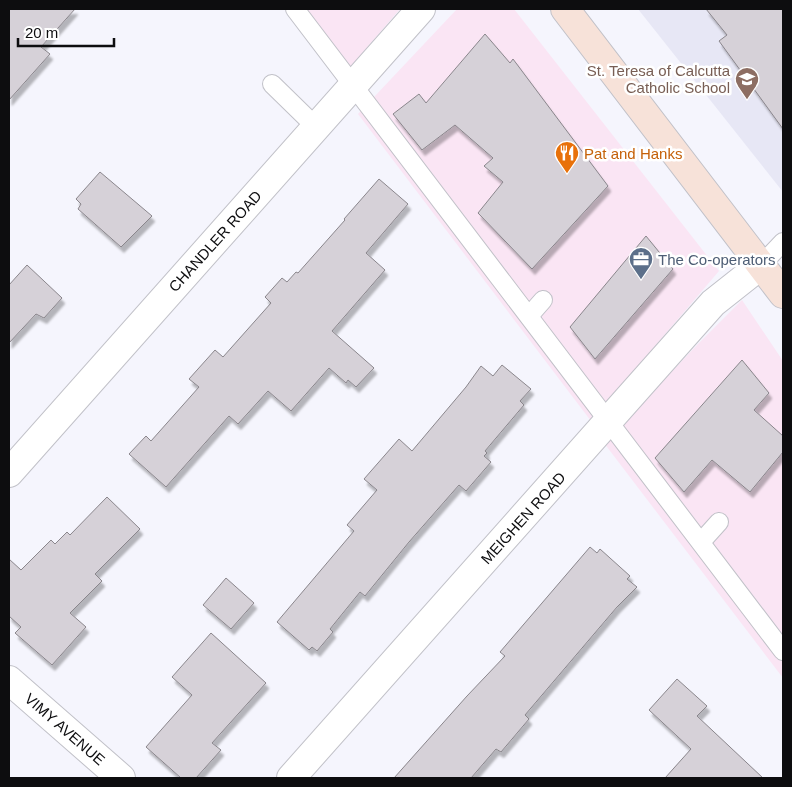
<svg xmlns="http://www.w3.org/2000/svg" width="792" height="787" viewBox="0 0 792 787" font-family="Helvetica,sans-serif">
	<defs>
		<filter id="shadow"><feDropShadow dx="3" dy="5.5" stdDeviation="1" flood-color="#0004"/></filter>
	</defs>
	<rect width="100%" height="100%" fill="#f5f5fd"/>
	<g fill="#fae5f4">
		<path d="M287,9H400L340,79Z"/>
		<path d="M457,9H514L719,271L591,421L358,114Z"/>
		<path d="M742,300L783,361V678L604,443L697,345Z"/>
	</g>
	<path fill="#e7e7f5" d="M638,9H783V192Z"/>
	<g fill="#d6d1d8" stroke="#8a868c" filter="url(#shadow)">
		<path d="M9,9H75L41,47L50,54L9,100Z"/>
		<path d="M706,9H783V129L719,41L727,35Z"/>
		<path d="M485,34L510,63L513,59L608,186L532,269L478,213L503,182L484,166L493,158L455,125L422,150L393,114L419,94L426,103Z"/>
		<path d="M100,172L152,216L121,247L78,209L81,204L76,199Z"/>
		<path d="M379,179L408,204L366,253L385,270L332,331L374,368L356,387L348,380L346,383L329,368L291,411L268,391L238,424L229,416L166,487L129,454L146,436L151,441L199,387L189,379L215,350L223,357L271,303L265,297L282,278L287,282L296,272L298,273L345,220L344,219Z"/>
		<path d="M646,236L673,269L595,359L570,327Z"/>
		<path d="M27,265L62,298L44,318L36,314L9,343V285Z"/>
		<path d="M742,360L769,393L754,410L783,436V452L750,492L712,460L684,492L655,458Z"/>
		<path d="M502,365L531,389L520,401L524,405L485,451L487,453L484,456L491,462L466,491L459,485L409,542L365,596L360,592L330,629L333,632L317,651L312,647L309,650L277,622L354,531L347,525L377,490L364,479L399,439L412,451L466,387L481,366L493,376Z"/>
		<path d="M107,497L140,529L95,574L102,581L70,613L86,627L52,665L15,633L21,627L9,616V559L21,570L51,540L55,544L67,532L70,535Z"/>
		<path d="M590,547L597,553L600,549L630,576L627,579L637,587L617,607L525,715L529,719L501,752L496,749L471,778H394L467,696L505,656L500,652Z"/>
		<path d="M226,578L254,603L231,629L203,605Z"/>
		<path d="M211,633L266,683L212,743L221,750L196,778H181L146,747L192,695L172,677Z"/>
		<path d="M677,679L707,706L697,716L763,778H665L691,749L649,710Z"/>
	</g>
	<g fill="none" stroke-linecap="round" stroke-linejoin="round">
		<g stroke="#c1c1c8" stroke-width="20">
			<g id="lane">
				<path d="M295,9L783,651"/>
				<path d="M272,84L316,127"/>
				<path d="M761,265L783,242"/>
				<path d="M529,316L543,300"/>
				<path d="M701,542L719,522"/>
			</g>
		</g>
		<g stroke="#c1c1c8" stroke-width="30">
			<g id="street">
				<path d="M9,473L421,9"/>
				<path d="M9,680L121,778"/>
				<path d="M291,778L713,303L761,265"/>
			</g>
		</g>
		<g stroke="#c1c1c8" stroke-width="30">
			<path id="secondary" d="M565,9L783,294"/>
		</g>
		<use href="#lane" stroke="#fff" stroke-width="18"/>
		<use href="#street" stroke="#fff" stroke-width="28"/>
		<use href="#secondary" stroke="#f7e2d9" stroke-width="28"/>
	</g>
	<defs>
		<g id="school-pin" transform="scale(1.25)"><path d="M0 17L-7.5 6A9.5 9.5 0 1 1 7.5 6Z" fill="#8d6e63" stroke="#fff"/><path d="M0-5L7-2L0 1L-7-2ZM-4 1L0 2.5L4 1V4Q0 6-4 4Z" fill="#fff"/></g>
		<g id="restaurant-pin" transform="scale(1.25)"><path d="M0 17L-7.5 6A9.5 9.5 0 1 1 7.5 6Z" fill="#e8710a" stroke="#fff"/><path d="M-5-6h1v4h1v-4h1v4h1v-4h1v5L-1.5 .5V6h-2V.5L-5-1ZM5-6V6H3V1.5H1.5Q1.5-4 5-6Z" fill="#fff"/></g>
		<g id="office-pin" transform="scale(1.25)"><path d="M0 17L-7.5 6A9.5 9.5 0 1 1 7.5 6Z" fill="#5c6f8a" stroke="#fff"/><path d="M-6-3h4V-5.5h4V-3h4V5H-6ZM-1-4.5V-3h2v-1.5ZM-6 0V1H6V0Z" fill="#fff"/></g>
	</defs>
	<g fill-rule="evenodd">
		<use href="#school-pin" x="747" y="79"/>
		<use href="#restaurant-pin" x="567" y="153"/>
		<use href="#office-pin" x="641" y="259"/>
	</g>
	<g text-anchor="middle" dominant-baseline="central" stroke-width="5" stroke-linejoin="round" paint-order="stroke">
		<g font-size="15" fill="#785e54" stroke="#fff" text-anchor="end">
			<text x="730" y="70">St. Teresa of Calcutta<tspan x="730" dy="17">Catholic School</tspan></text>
		</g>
		<g font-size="15" fill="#c56008" stroke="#fff" text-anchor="start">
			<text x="584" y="153">Pat and Hanks</text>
		</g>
		<g font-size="15" fill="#0d0d0f" stroke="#fff">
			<text transform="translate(215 241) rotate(-48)">CHANDLER ROAD</text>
			<text transform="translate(523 518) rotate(-48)">MEIGHEN ROAD</text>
			<text transform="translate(65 729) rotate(41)">VIMY AVENUE</text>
		</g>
		<g font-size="15" fill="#4e5e75" stroke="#fff" text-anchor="start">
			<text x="658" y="259">The Co-operators</text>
		</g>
	</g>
	<rect width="792" height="787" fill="none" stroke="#0d0d0f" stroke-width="20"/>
	<path d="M18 38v8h96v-8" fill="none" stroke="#0d0d0f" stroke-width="2.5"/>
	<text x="25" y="38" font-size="15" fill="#0d0d0f" stroke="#ffffff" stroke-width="4" paint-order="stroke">20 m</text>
</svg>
